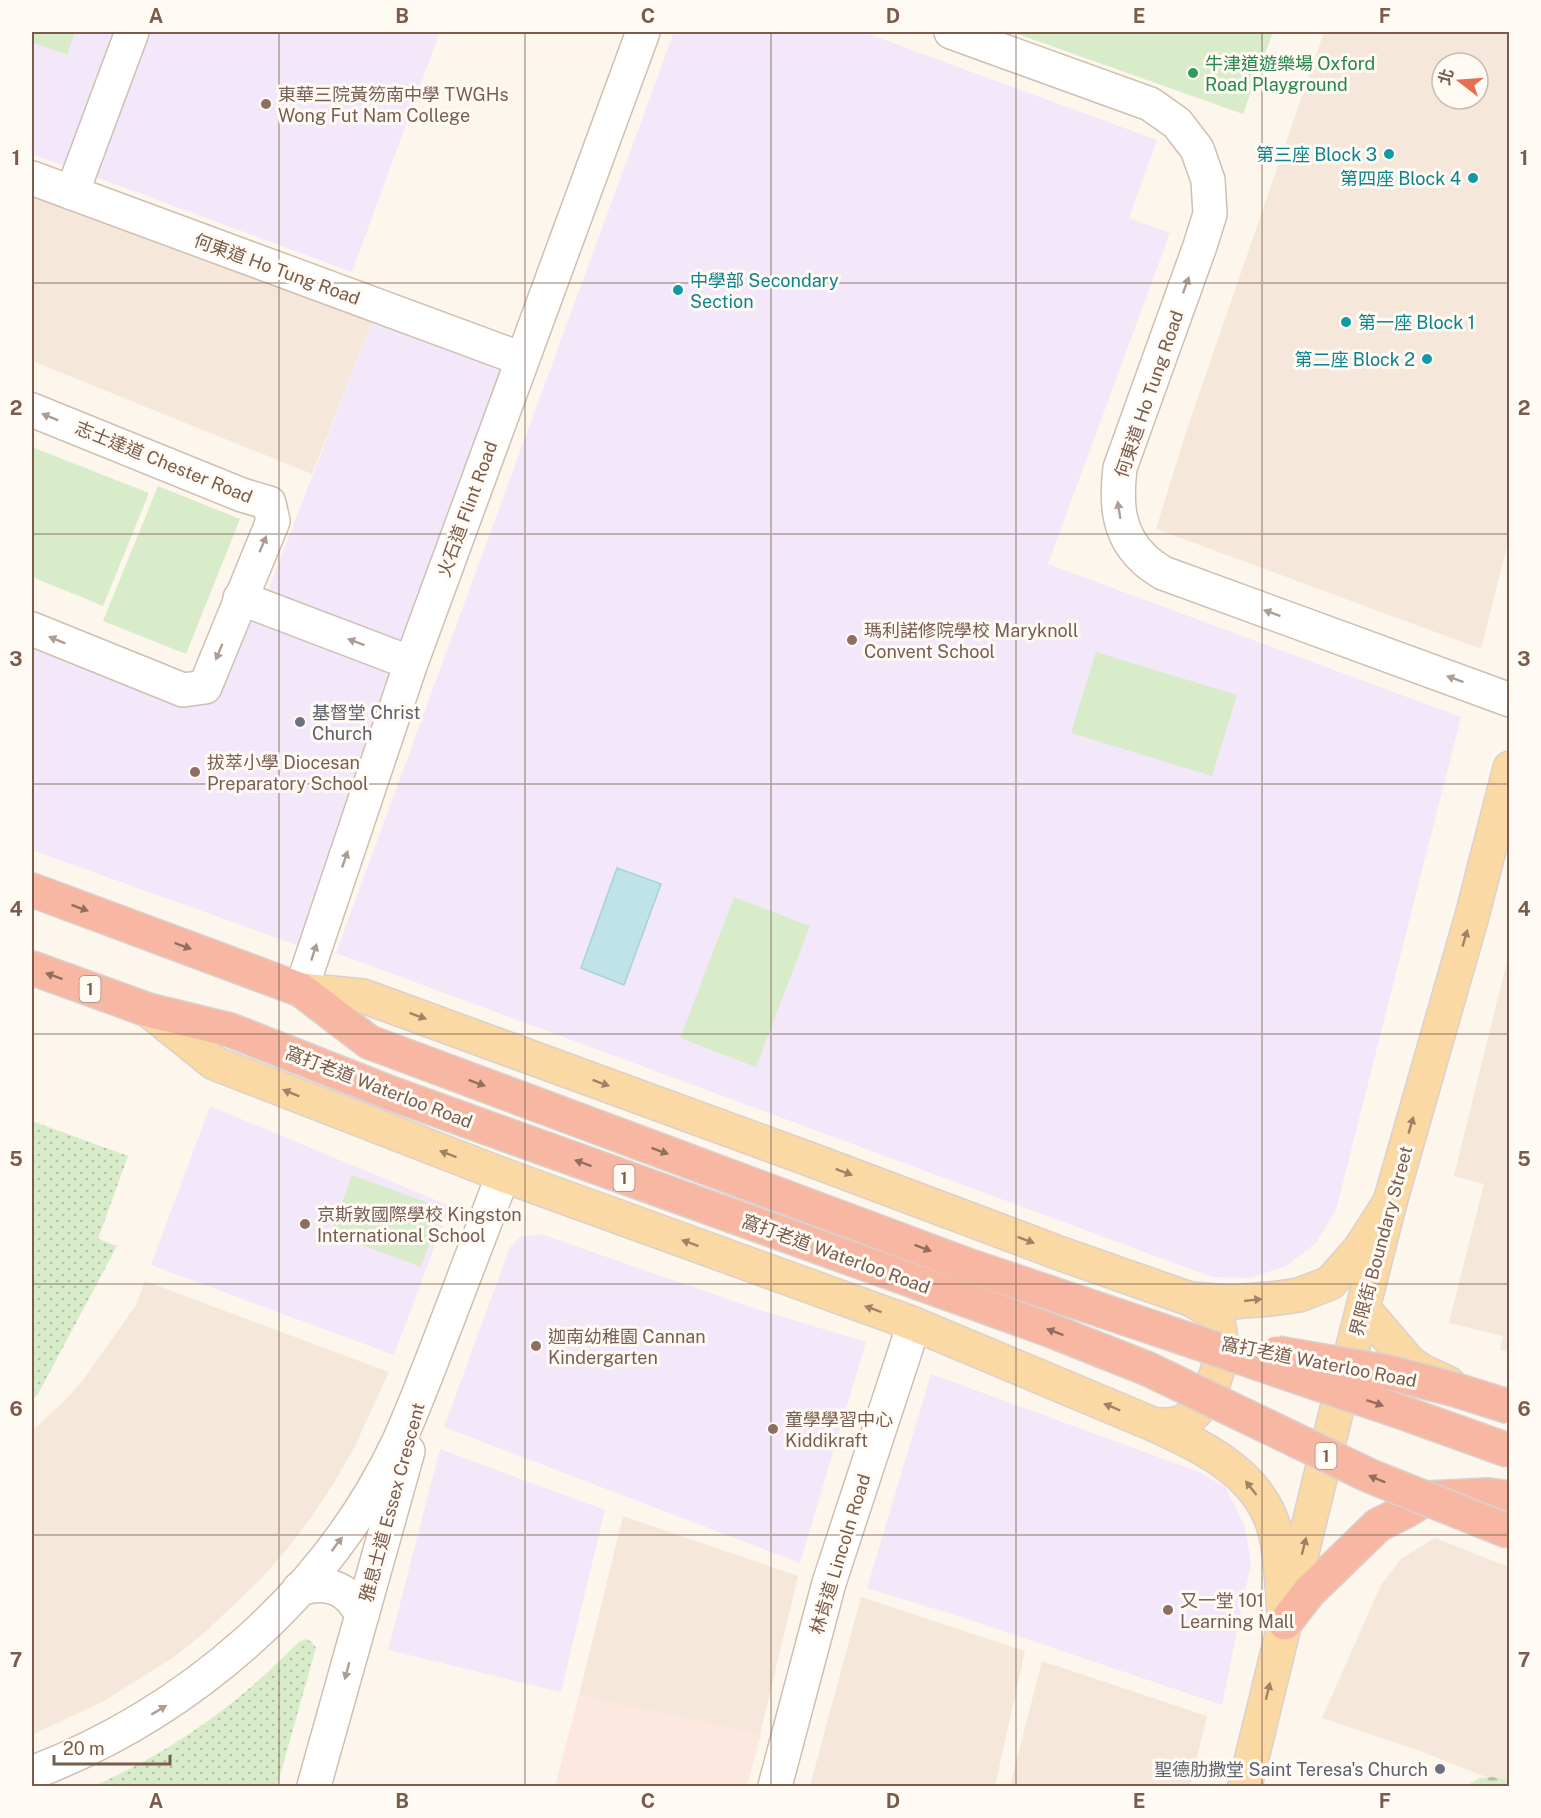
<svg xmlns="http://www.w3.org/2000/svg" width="1541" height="1818" viewBox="0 0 1541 1818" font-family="'Public Sans','Noto Sans TC',sans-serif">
	<defs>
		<pattern id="forest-firs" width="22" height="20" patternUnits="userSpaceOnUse" patternTransform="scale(1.5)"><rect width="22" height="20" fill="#d8ecc9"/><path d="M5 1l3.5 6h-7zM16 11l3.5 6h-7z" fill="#b4c2a5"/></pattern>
		<pattern id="park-dots" width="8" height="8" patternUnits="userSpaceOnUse" patternTransform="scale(1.5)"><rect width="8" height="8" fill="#d8ecc9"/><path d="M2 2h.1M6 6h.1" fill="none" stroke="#b4c2a5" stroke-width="1.8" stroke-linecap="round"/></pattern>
	</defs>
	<rect width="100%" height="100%" fill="#fdf6ec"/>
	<g fill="#f5e8da" fill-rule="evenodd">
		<path d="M1324,32H1509V539L1481,649L1156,529L1187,429ZM1442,63H1478V99H1442Z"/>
		<path d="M32,186L374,317L312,474L32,361Z"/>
		<path d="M1509,953V1352L1500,1350L1503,1336L1449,1323L1484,1184L1454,1176Z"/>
		<path d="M145,1281L389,1372L355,1446L335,1481L313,1515L288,1548L261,1579L202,1635L171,1659L104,1701L32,1735V1431L67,1398L83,1380L136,1305Z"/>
		<path d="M623,1516L798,1576L759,1739L579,1695Z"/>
		<path d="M1435,1538L1509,1567V1786L1420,1751L1322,1718L1381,1585L1401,1559Z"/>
		<path d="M861,1597L1025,1651L995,1786H810Z"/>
		<path d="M1042,1661L1207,1716L1190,1786H1010Z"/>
	</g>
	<path fill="#fde8e0" d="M579,1695L761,1734L747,1786H555Z"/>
	<g fill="#f3e8fa">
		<path d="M32,32H113L64,166L32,154Z"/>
		<path d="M146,32H440L352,272L93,176Z"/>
		<path d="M674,32H863L1157,140L1129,218L1170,233L1048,564L1461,717L1336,1210L1316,1243L1286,1266L1250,1278L1212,1277L336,953Z"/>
		<path d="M374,317L506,370L404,647L267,593Z"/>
		<path d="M240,606L395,667L299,946L32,850V637L207,689Z"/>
		<path d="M210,1106L450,1206L394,1355L151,1265Z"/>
		<path d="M541,1234L750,1307L866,1342L800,1563L444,1427L510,1247L520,1237Z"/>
		<path d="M931,1374L1202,1473L1226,1488L1245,1527L1251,1563L1222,1705L964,1618L867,1588Z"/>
		<path d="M440,1449L605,1510L561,1692L388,1650Z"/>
	</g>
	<g fill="#d8ecc9">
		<path d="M32,32H75L67,55L32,42Z"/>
		<path d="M1012,32H1273L1243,114Z"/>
		<path d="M32,447L149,493L103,606L32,577Z"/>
		<path d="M158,486L240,519L186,654L103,621Z"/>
		<path d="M1096,652L1237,695L1212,776L1071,733Z"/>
		<path d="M734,897L810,926L756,1067L680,1038Z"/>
		<path d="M352,1175L442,1208L421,1267L331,1234Z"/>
	</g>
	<path fill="url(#forest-firs)" d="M1492,1777L1504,1779L1509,1782V1786H1466L1480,1778Z"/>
	<g fill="url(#park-dots)">
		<path d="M32,1121L128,1156L98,1239L117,1246L38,1394L32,1400Z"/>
		<path d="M305,1639L312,1642L316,1648L277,1786H94C154,1759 210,1724 259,1680C273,1668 286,1654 299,1642Z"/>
	</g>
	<path fill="#bfe3e8" stroke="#a5d3da" stroke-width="1.5" d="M617,868L661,884L624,985L581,968Z"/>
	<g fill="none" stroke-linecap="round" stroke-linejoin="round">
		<g stroke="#d1beb0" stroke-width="36">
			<g id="street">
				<path d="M951,32L1150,104L1177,123L1197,149L1208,180L1210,214L1200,246L1120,468C1116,502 1117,534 1144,559C1150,565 1157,569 1163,573L1510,700"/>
				<path d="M32,178L522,359"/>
				<path d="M72,193L132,32"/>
				<path d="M32,410L242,495L269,503L273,521L205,687L183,690L32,629"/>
				<path d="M240,598L411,663"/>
				<path d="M301,990L411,663L643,32"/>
				<path d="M299,1589C329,1580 348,1588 362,1615"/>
				<path d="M32,1773C188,1713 327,1594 399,1441C417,1401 432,1360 448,1319C466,1271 485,1223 503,1175"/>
				<path d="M314,1786L408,1451"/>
				<path d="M775,1786L829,1583L914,1324"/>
			</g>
		</g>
		<g stroke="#dad1cd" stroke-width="36">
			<g id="primary">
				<path d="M301,990L363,996L809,1159L1059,1253L1190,1299L1231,1302L1271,1299L1299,1295L1330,1283L1360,1249L1390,1202"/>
				<path d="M148,1010L214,1063L503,1175L914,1324L1155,1425C1207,1449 1266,1477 1277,1540C1282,1567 1282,1596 1285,1623"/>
				<path d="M1363,1308L1409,1362L1422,1371L1448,1383"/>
				<path d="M1155,1425C1164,1425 1173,1426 1182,1422C1205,1411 1219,1375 1221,1351C1222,1338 1219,1327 1216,1314L1190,1299"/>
				<path d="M1245,1786L1335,1417L1390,1202L1472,916L1510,768"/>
			</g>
		</g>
		<g stroke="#dad1cd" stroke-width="36">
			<g id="highway">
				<path d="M32,890L301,990L369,1042L970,1266L1160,1330"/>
				<path d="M32,968L148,1010L230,1030L393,1094L1047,1329L1148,1369"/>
				<path d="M1285,1623L1309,1592L1378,1525L1406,1511L1427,1498L1488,1495L1510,1498"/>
			</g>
		</g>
		<use href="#street" stroke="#fff" stroke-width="33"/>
		<use href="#primary" stroke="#fbd9a5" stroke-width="33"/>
		<use href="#highway" stroke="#f7b7a3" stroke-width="33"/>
		<g stroke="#dad1cd" stroke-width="36" stroke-linecap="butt">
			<g id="highway-bridge">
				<path d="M1160,1330L1404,1413L1510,1451"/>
				<path d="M1277,1353L1387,1372L1456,1390L1510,1407"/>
				<path d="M1148,1369L1370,1476L1510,1532"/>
			</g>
		</g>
		<use href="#highway-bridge" stroke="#f7b7a3" stroke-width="33"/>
	</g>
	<defs><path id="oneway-solid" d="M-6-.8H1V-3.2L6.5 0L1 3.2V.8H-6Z" transform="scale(1.5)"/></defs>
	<g fill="#af9d94">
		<use href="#oneway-solid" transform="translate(1186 285) rotate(-70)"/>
		<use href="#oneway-solid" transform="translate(50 417) rotate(-158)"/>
		<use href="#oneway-solid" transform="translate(1119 510) rotate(-99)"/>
		<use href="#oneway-solid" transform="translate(263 544) rotate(-67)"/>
		<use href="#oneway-solid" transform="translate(1272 613) rotate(-160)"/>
		<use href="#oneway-solid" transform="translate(57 640) rotate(-158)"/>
		<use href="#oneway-solid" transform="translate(356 642) rotate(-159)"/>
		<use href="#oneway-solid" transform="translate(219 652) rotate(112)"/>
		<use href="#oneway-solid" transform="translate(1455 679) rotate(-160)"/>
		<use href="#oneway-solid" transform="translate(345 859) rotate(-71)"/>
		<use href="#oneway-solid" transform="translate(314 952) rotate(-72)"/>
		<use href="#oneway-solid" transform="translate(337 1544) rotate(-53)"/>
		<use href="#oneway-solid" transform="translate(347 1671) rotate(105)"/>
		<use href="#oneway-solid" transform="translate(159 1710) rotate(-31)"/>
	</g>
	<g fill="#936e5e">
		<use href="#oneway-solid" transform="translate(80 908) rotate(20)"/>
		<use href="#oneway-solid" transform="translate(183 946) rotate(20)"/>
		<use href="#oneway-solid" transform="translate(54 976) rotate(-160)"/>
		<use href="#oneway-solid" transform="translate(477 1083) rotate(20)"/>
		<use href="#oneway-solid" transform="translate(660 1151) rotate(20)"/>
		<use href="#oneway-solid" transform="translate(583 1163) rotate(-160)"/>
		<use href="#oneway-solid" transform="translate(923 1248) rotate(21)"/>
		<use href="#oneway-solid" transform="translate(1055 1332) rotate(-159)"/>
		<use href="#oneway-solid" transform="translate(1375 1403) rotate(19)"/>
		<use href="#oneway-solid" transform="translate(1377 1479) rotate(-158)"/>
	</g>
	<g fill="#a18267">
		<use href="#oneway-solid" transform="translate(1465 938) rotate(-74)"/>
		<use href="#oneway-solid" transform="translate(418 1016) rotate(20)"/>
		<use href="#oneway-solid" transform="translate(601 1083) rotate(20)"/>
		<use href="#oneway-solid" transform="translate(291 1093) rotate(-158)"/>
		<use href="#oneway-solid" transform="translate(1411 1125) rotate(-74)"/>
		<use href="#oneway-solid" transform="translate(448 1154) rotate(-159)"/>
		<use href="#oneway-solid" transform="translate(844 1172) rotate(21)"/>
		<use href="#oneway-solid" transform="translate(1026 1240) rotate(21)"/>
		<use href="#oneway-solid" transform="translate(690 1243) rotate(-160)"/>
		<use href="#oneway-solid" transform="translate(1253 1300) rotate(-6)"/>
		<use href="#oneway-solid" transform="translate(873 1309) rotate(-160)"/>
		<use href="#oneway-solid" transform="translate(1112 1407) rotate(-157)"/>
		<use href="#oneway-solid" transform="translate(1251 1488) rotate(-128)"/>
		<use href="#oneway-solid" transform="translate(1304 1546) rotate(-76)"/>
		<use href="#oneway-solid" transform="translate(1268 1691) rotate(-76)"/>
	</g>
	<path fill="none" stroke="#7a5c4d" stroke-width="1.5" stroke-opacity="0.55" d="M279,32V1786M525,32V1786M771,32V1786M1016,32V1786M1262,32V1786M32,283H1510M32,534H1510M32,784H1510M32,1034H1510M32,1284H1510M32,1535H1510"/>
	<circle fill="#2e9e5b" stroke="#fffaf3" stroke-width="2" cx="1193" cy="73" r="6"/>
	<g fill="#8d6e63" stroke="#fffaf3" stroke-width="2">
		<circle cx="266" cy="104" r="6"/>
		<circle cx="852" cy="640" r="6"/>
		<circle cx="195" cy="772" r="6"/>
		<circle cx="305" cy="1224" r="6"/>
		<circle cx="536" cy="1346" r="6"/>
		<circle cx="773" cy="1429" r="6"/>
		<circle cx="1168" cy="1610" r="6"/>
	</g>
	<g fill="#0f9aa8" stroke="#fffaf3" stroke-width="2">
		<circle cx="1389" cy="154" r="6"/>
		<circle cx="1473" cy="178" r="6"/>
		<circle cx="678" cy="290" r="6"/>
		<circle cx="1346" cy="322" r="6"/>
		<circle cx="1427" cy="359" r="6"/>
	</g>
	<g fill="#6b7280" stroke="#fffaf3" stroke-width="2">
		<circle cx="300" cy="722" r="6"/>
		<circle cx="1440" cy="1769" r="6"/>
	</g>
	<g text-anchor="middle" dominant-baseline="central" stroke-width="6" stroke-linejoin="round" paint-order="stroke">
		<g fill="#fffaf3" stroke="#a28b7f" stroke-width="1.5">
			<rect x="79.5" y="976" width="21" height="26" rx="4.5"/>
			<rect x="613.5" y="1165" width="21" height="26" rx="4.5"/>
			<rect x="1315.5" y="1443" width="21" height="26" rx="4.5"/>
		</g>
		<g font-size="16" font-weight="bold" fill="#7a5c4d">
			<text x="90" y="989">1</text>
			<text x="624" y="1178">1</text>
			<text x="1326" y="1456">1</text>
		</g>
		<g font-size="18" fill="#27864d" stroke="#fffaf3" text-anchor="start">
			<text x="1205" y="63">牛津道遊樂場 Oxford<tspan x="1205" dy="21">Road Playground</tspan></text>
		</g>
		<g font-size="18" fill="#785e54" stroke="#fffaf3" text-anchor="start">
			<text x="278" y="94">東華三院黃笏南中學 TWGHs<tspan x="278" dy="21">Wong Fut Nam College</tspan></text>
			<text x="864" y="630">瑪利諾修院學校 Maryknoll<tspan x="864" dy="21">Convent School</tspan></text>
			<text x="207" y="762">拔萃小學 Diocesan<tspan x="207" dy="21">Preparatory School</tspan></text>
			<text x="317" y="1214">京斯敦國際學校 Kingston<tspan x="317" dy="21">International School</tspan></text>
			<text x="548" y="1336">迦南幼稚園 Cannan<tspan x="548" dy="21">Kindergarten</tspan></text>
			<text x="785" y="1419">童學學習中心<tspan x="785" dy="21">Kiddikraft</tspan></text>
			<text x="1180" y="1600">又一堂 101<tspan x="1180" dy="21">Learning Mall</tspan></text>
		</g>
		<g font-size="18" fill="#0d838f" stroke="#fffaf3" text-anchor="end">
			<text x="1377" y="154">第三座 Block 3</text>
			<text x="1461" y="178">第四座 Block 4</text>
			<text x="690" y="280" text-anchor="start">中學部 Secondary<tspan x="690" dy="21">Section</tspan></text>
			<text x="1358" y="322" text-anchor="start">第一座 Block 1</text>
			<text x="1415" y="359">第二座 Block 2</text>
		</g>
		<g font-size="18" fill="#7a5c4d" stroke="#fffaf3">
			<text transform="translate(277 269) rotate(20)">何東道 Ho Tung Road</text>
			<text transform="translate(1149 394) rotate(-71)">何東道 Ho Tung Road</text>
			<text transform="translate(164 462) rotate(22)">志士達道 Chester Road</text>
			<text transform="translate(467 509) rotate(-70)">火石道 Flint Road</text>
			<text transform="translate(379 1087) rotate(21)">窩打老道 Waterloo Road</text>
			<text transform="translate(1381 1241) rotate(-75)">界限街 Boundary Street</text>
			<text transform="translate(836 1254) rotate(20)">窩打老道 Waterloo Road</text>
			<text transform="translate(1319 1362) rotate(11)">窩打老道 Waterloo Road</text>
			<text transform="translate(392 1502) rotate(-75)">雅息士道 Essex Crescent</text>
			<text transform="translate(840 1554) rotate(-73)">林肯道 Lincoln Road</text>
		</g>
		<g font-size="18" fill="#5b616d" stroke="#fffaf3" text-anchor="start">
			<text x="312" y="712">基督堂 Christ<tspan x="312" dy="21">Church</tspan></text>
			<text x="1428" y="1769" text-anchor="end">聖德肋撒堂 Saint Teresa's Church</text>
		</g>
	</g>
	<rect width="1541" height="1818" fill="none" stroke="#fffaf3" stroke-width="66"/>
	<g transform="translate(1460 81) rotate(287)"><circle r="28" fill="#fffaf3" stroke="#cabbb1" stroke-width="1.5"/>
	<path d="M0-4.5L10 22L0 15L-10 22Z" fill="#e76f51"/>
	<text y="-9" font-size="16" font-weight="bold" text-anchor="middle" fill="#7a5c4d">北</text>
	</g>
	<path d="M54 1755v9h116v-9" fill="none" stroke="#7a5c4d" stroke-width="3"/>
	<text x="63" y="1755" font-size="18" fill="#7a5c4d" stroke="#fffaf3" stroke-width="4.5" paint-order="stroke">20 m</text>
	<rect x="33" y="33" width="1475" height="1752" fill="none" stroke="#7a5c4d" stroke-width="2"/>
	<g font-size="20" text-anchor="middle" font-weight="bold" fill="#7a5c4d">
		<text x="156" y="23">A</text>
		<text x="402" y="23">B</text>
		<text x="648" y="23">C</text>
		<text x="893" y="23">D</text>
		<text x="1139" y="23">E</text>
		<text x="1385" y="23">F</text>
		<text x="16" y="165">1</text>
		<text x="1524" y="165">1</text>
		<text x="16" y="415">2</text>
		<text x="1524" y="415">2</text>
		<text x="16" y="666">3</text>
		<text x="1524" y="666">3</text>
		<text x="16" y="916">4</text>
		<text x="1524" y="916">4</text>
		<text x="16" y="1166">5</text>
		<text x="1524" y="1166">5</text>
		<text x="16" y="1416">6</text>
		<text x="1524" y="1416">6</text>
		<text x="16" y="1667">7</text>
		<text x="1524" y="1667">7</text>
		<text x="156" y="1808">A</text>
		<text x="402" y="1808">B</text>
		<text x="648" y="1808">C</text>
		<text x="893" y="1808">D</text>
		<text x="1139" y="1808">E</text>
		<text x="1385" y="1808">F</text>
	</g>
</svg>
